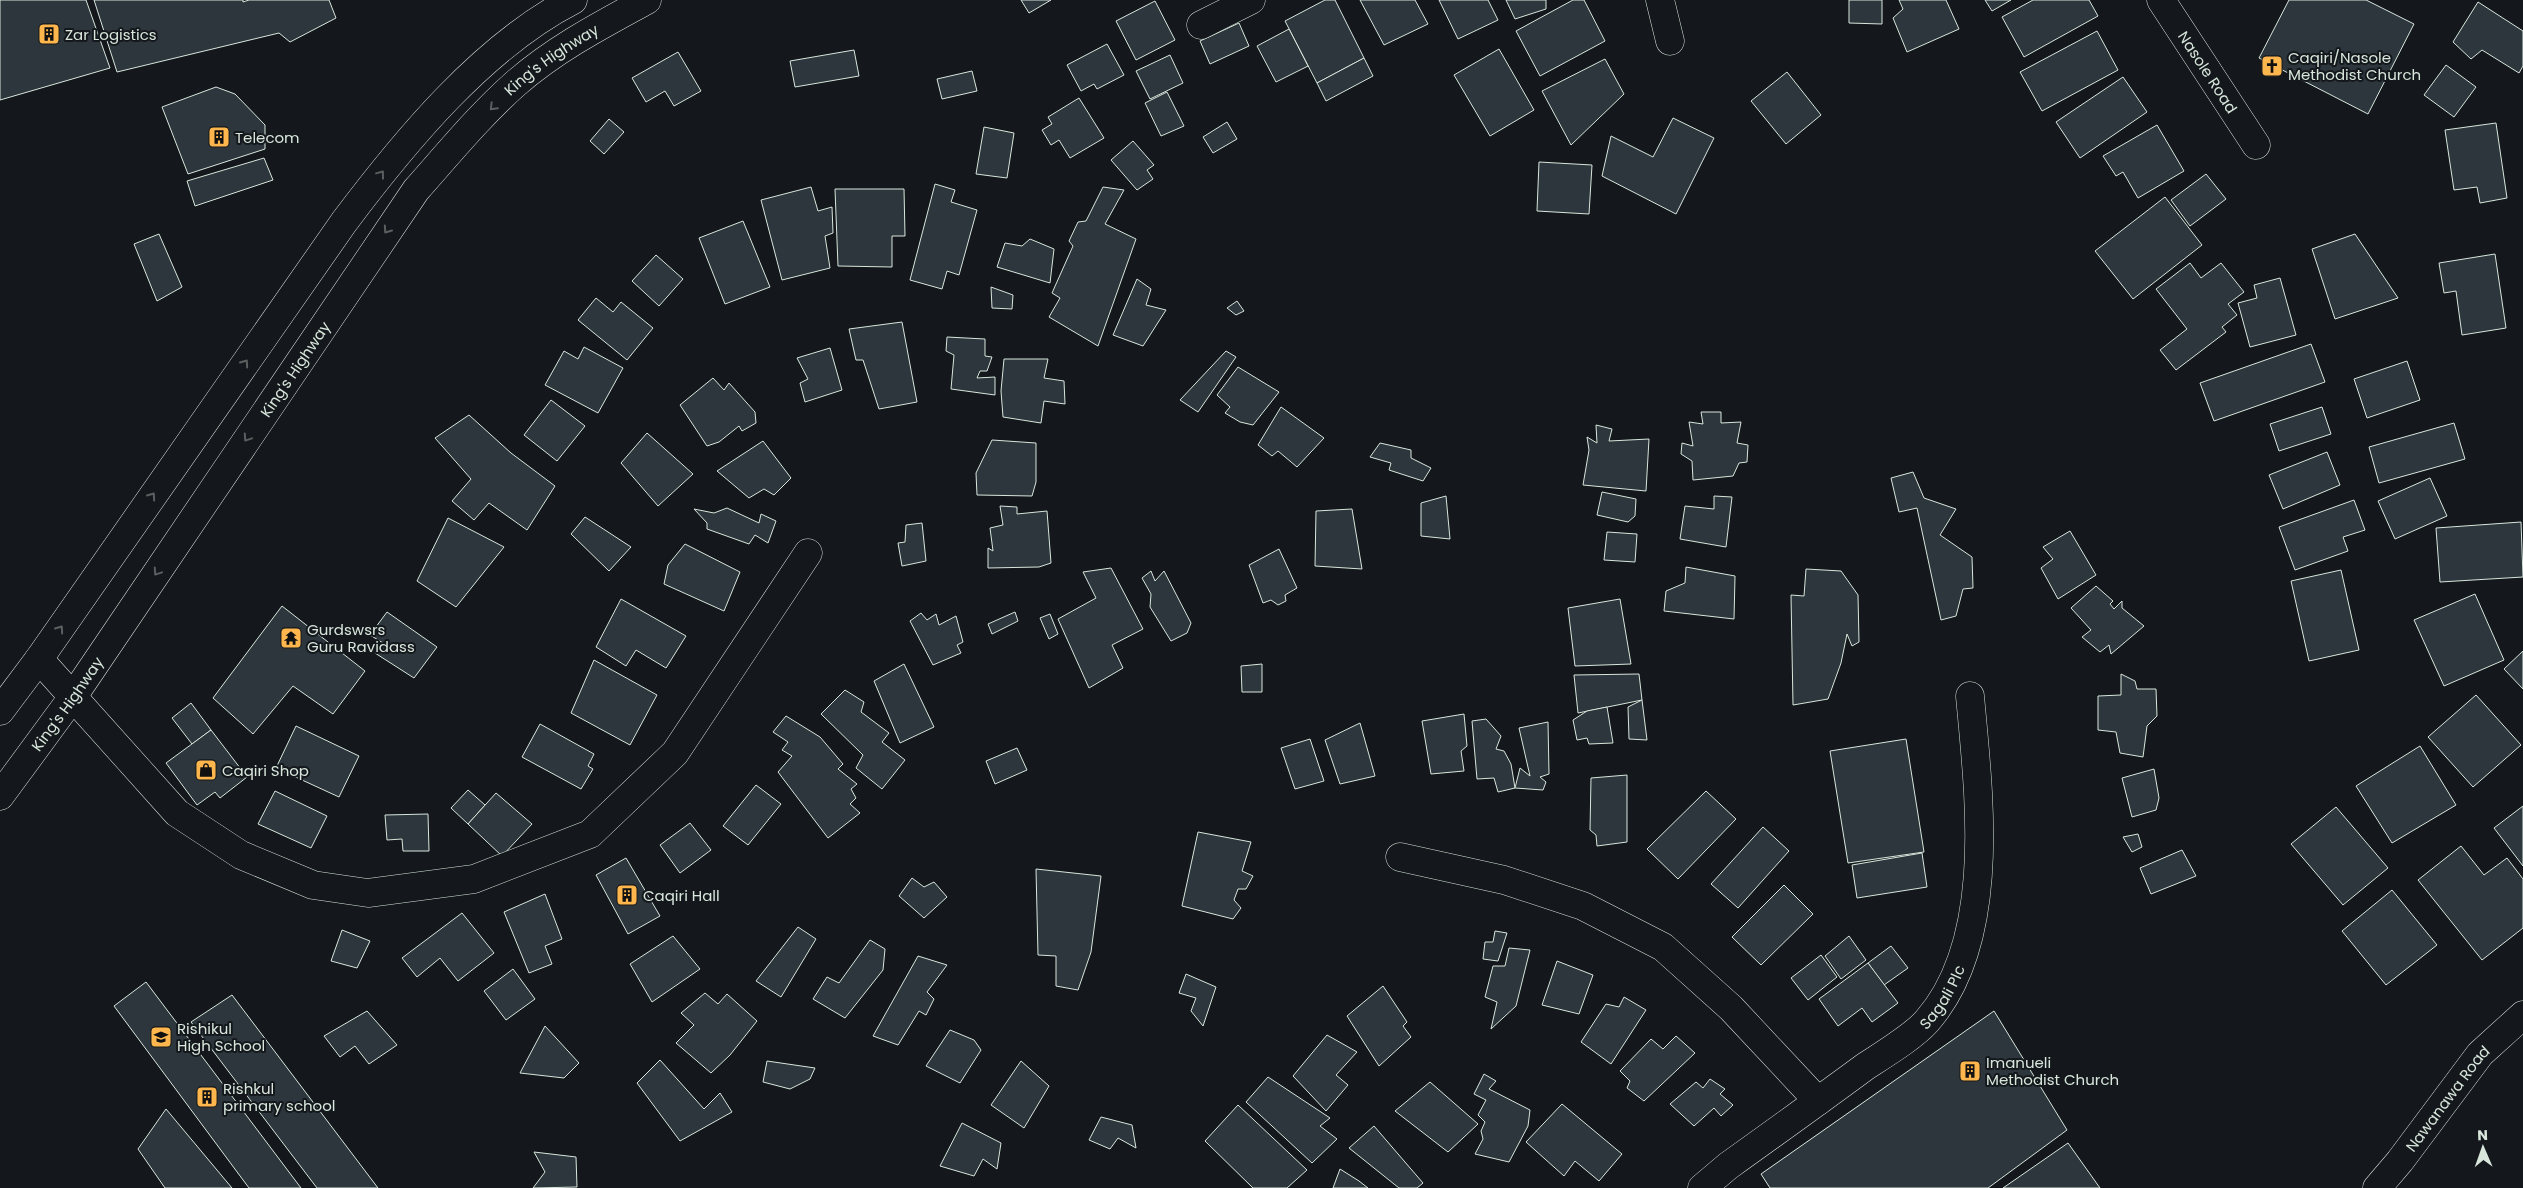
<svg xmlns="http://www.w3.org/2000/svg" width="2523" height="1188" viewBox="0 0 2523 1188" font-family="Poppins,sans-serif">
	<rect width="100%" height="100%" fill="#14181c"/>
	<g fill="#2c363c" stroke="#d8e6dc">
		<path d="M0,0H86L110,68L0,100Z"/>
		<path d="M94,0H243V2L249,0H329L336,18L290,42L279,33L117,72Z"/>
		<path d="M1021,0H1051L1029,13Z"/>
		<path d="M1325,0H1335L1364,58L1317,83L1285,21Z"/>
		<path d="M1360,0H1415L1428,24L1384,45Z"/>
		<path d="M1439,0H1488L1498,20L1458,39Z"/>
		<path d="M1506,0H1546V9L1515,19Z"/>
		<path d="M1573,0H1584L1605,41L1540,76L1516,31Z"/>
		<path d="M1849,0H1882V24L1849,23Z"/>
		<path d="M1899,0H1946L1959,29L1907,52L1893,18L1903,9Z"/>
		<path d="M1985,0H2011L1992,11Z"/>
		<path d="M2033,0H2089L2098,16L2024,57L2002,17Z"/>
		<path d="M2289,0H2366L2414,24L2368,114L2259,58Z"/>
		<path d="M1155,1L1175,40L1136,60L1116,21Z"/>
		<path d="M2478,2L2523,31V66L2519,73L2482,50L2471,59L2453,42Z"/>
		<path d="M1239,23L1249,46L1210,64L1200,41Z"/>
		<path d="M1289,29L1308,66L1276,82L1257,46Z"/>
		<path d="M2097,31L2118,70L2042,111L2020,72Z"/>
		<path d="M1107,44L1124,75L1097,89L1094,84L1081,91L1067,65Z"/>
		<path d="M1499,49L1534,110L1490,136L1454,75Z"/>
		<path d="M854,50L859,76L795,87L790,61Z"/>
		<path d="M678,52L701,91L674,106L665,91L646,102L632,78Z"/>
		<path d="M1170,55L1183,83L1150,99L1136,71Z"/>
		<path d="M1364,58L1373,76L1326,101L1317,83Z"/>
		<path d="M1605,59L1624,94L1571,145L1542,91Z"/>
		<path d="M2446,65L2476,87L2454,117L2424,95Z"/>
		<path d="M972,71L977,91L942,99L937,79Z"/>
		<path d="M1787,72L1821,115L1786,144L1751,101Z"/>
		<path d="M2123,77L2147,112L2080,158L2056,122Z"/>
		<path d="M216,87L235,94L265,125V149L188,174L162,107Z"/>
		<path d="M1167,92L1184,126L1161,136L1145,103Z"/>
		<path d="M1079,98L1104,138L1070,158L1059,140L1051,145L1042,130L1052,124L1048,117Z"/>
		<path d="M1673,118L1714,138L1676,214L1602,176L1611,136L1653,157Z"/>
		<path d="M609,119L624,132L604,154L590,141Z"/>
		<path d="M1227,122L1237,139L1213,153L1203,137Z"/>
		<path d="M2496,123L2507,198L2480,203L2477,187L2454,190L2445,130Z"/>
		<path d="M2157,125L2184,171L2138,198L2123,172L2116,176L2103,156Z"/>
		<path d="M984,127L1014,133L1007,178L976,174Z"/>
		<path d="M1133,141L1154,165L1147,170L1153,179L1137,190L1111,160Z"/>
		<path d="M264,158L273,180L195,206L187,181Z"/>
		<path d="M1539,162L1592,165L1589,214L1537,211Z"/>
		<path d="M2206,174L2226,199L2190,226L2171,200Z"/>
		<path d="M935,184L955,190L951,202L977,210L959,275L947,271L942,289L910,280Z"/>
		<path d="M811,187L818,211L832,207L833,233L825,236L830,268L782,280L761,200Z"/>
		<path d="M1103,187L1124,190L1105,224L1136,239L1098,346L1049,317L1060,298L1052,293L1073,246L1069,241L1078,222L1086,221Z"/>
		<path d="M835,189H904L905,236H892V267L838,266Z"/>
		<path d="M2165,197L2202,245L2133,299L2095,251Z"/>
		<path d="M743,221L770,287L725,304L699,238Z"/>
		<path d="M159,234L182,287L157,301L134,244Z"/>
		<path d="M2355,234L2398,298L2335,319L2312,249Z"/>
		<path d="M1030,239L1054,249L1050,283L997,267L1005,243L1022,246Z"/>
		<path d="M2495,254L2506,328L2462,335L2456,291L2444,293L2439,263Z"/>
		<path d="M656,255L683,279L659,306L632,281Z"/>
		<path d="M2190,263L2201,278L2221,263L2244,292L2228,304L2237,315L2222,327L2226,332L2176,370L2160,350L2187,329L2156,289Z"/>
		<path d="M2280,278L2296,335L2250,347L2238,303L2257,298L2254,285Z"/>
		<path d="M1137,279L1151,289L1146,305L1166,310L1143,346L1113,335Z"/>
		<path d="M991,287L1013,295L1012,309L992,308Z"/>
		<path d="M596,298L613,312L621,302L653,328L627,360L578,320Z"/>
		<path d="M1237,301L1244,311L1236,315L1227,308Z"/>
		<path d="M902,322L917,402L879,409L863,360H856L849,329Z"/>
		<path d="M947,337L985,339V356L992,357L987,371H980L977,378L995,377V395L951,389L954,355L946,351Z"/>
		<path d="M2311,344L2325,382L2214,421L2200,383Z"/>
		<path d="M584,347L623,368L598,413L545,385L564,351L578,359Z"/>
		<path d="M830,348L842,390L805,402L800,383L808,379L797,358Z"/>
		<path d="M1226,351L1236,357L1198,412L1180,400Z"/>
		<path d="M1004,359H1048L1044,378L1064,381L1065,404L1044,401L1041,423L1003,417L1001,391Z"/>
		<path d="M2407,361L2420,400L2367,418L2354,379Z"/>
		<path d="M1238,367L1279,392L1253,425L1240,422L1225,413L1230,407L1217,395Z"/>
		<path d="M713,378L724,390L729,383L755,412L756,423L742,431L739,426L719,442L707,446L680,405Z"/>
		<path d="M551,400L585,426L557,461L524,435Z"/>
		<path d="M1281,407L1324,438L1297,467L1278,451L1272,456L1258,445Z"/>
		<path d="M2322,407L2331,434L2279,451L2270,424Z"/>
		<path d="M1701,412H1721V423L1741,422L1737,443L1748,445L1747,462L1739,463L1733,476L1693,480L1692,461L1681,454L1682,443L1693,446L1689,422L1703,424Z"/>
		<path d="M469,415L511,453L555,486L527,530L489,503L474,520L452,501L471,479L435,438Z"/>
		<path d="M2454,423L2465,459L2379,483L2369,447Z"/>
		<path d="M1596,425L1612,429L1609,441L1649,439L1646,491L1583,485L1589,450L1587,437L1597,443Z"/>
		<path d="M647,433L693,474L658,506L621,463Z"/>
		<path d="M992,440L1036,443V482L1032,496L977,495L976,473Z"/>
		<path d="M763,441L791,478L774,495L764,489L749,498L717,471Z"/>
		<path d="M1380,443L1411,450V458L1431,468L1423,481L1389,470L1391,463L1370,457Z"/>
		<path d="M2327,452L2340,485L2283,509L2269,475Z"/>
		<path d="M1913,472L1924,498L1956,509L1940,535L1972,557L1973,588L1963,589L1956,616L1941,620L1917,508L1899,512L1891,478Z"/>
		<path d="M2430,478L2447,516L2395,539L2378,501Z"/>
		<path d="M1602,492L1636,499L1635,516L1628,522L1597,515Z"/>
		<path d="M1446,496L1450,539L1421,536V503Z"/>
		<path d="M1714,496L1732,497L1726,547L1680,539L1685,506L1714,509Z"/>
		<path d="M2354,500L2365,530L2343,537L2348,551L2295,570L2279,527Z"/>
		<path d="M1000,506L1017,507V514L1047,511L1051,563L1039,567L988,568V548L993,551L990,528L1003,525Z"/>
		<path d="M727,508L759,523L761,514L776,521L768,543L755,535L749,544L707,529V523L694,509L714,513Z"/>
		<path d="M1352,509L1362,569L1315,566L1316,511Z"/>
		<path d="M585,517L631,547L609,571L571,534Z"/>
		<path d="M448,518L504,547L456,607L417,581Z"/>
		<path d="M2521,522L2523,577L2440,582L2436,528Z"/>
		<path d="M922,523L926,561L902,566L898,543L905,542L906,525Z"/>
		<path d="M2070,531L2096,575L2058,599L2041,568L2053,559L2043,547Z"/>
		<path d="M1607,532L1637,534L1635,562L1604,560Z"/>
		<path d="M685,544L740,572L724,611L664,584L668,565Z"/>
		<path d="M1279,549L1297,588L1285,595L1286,601L1278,605L1271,600L1263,603L1249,565Z"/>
		<path d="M1686,567L1735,576L1734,619L1664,611L1666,591L1685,583Z"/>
		<path d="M1111,568L1143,629L1112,645L1123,668L1089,688L1058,619L1096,598L1083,572Z"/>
		<path d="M1806,569L1841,571L1858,595L1859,642L1852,646L1847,634L1841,663L1828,699L1793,705L1791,595L1804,596Z"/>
		<path d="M2341,570L2359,650L2309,661L2291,581Z"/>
		<path d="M1151,571L1155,581L1164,571L1191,623L1187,633L1171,641L1150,607L1151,594L1142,578Z"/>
		<path d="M2096,586L2113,601L2110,604L2114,609L2122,601V608L2144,626L2111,654L2109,645L2100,652L2082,637L2091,630L2071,608Z"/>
		<path d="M2475,594L2504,660L2444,686L2414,620Z"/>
		<path d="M621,599L686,636L666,668L636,650L626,666L596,647Z"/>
		<path d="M1620,599L1631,664L1575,666L1568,608Z"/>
		<path d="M282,606L365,671L333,714L293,686L253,734L213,698Z"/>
		<path d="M387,612L437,647L414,678L375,653L383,643L370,635Z"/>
		<path d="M1015,612L1018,621L992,634L988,624Z"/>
		<path d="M921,613L927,620L936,614L939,625L956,616L963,642L957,645L961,653L933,665L910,621Z"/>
		<path d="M1050,614L1058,634L1049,639L1040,618Z"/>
		<path d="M2523,651V689L2504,669Z"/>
		<path d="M594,660L657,695L630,745L571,713Z"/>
		<path d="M904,664L934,727L900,743L874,681Z"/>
		<path d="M1262,664V692H1242L1241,666Z"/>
		<path d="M1639,674L1642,700L1578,713L1574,675Z"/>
		<path d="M2121,674L2135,681L2137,689H2156L2157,716L2147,726L2143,757L2120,753L2116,732L2098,730V696L2121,695Z"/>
		<path d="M845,690L864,702L861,712L889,733L882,742L905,760L882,789L856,768L863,755L821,714Z"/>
		<path d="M2476,695L2521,745L2473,787L2428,737Z"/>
		<path d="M1642,700L1647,740L1629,739L1628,707Z"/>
		<path d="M191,703L211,730L192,744L172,718Z"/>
		<path d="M1607,707L1613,743L1589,744L1587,738L1577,740L1573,720L1587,711Z"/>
		<path d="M1464,714L1467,746L1461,751L1464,771L1431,774L1422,721Z"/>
		<path d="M786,716L820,737L843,764L838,769L857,784L851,789L856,798L850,804L860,813L828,838L778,772L792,756L782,750L788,742L773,732Z"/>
		<path d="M1486,719L1501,736L1496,749L1504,751L1511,764L1515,788L1498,792L1494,778L1477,779L1472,721Z"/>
		<path d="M1548,722L1549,774L1540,777L1546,782L1543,790L1515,788L1520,768L1530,776L1519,728Z"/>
		<path d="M1360,723L1375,776L1340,784L1325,740Z"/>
		<path d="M540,724L594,754L588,766L593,769L581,789L522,757Z"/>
		<path d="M296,726L359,756L339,797L276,768Z"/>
		<path d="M211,730L247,777L220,798L215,792L197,805L166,763Z"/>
		<path d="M1310,739L1324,781L1295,789L1281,748Z"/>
		<path d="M1906,739L1924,852L1848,863L1830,751Z"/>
		<path d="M2420,746L2456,805L2392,843L2356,786Z"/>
		<path d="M1017,748L1027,770L995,784L986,761Z"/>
		<path d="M2154,769L2159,798L2156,810L2132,817L2122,778Z"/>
		<path d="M1627,775V842L1597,846L1596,835L1590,830L1591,778Z"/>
		<path d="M756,785L781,804L748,845L723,826Z"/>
		<path d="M468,790L485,805L468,824L451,808Z"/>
		<path d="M275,791L327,816L311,848L258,824Z"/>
		<path d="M1706,791L1736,819L1678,879L1647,849Z"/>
		<path d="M496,793L532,824L502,856L468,824Z"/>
		<path d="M2523,806V866L2494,828Z"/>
		<path d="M2336,807L2388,868L2343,905L2291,844Z"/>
		<path d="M428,814L429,851H403L402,839L387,840L385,815Z"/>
		<path d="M690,823L711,850L680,873L660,845Z"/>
		<path d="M1763,827L1789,851L1738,908L1711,884Z"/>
		<path d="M1198,832L1251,842L1242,871L1253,876L1246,889H1238L1234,900L1241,908L1233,919L1182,906Z"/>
		<path d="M2138,834L2142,847L2132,852L2123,837Z"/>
		<path d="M2461,846L2484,875L2507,858L2523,879V928L2482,960L2418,880Z"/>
		<path d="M2182,850L2196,876L2151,894L2140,868Z"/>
		<path d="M1922,853L1927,887L1857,898L1852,865Z"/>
		<path d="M626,858L660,916L628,934L596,875Z"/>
		<path d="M1036,869L1101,876L1091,952L1078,990L1056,986V956L1038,955Z"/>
		<path d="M912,878L924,887L934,882L947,897L924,918L899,896Z"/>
		<path d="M1784,885L1813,914L1761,965L1732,937Z"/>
		<path d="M2392,890L2437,945L2386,985L2342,931Z"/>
		<path d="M545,894L562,939L545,946L552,964L529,973L504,912Z"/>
		<path d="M462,913L494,953L458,981L440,958L417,977L402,958Z"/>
		<path d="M798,927L816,939L781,997L756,981Z"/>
		<path d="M342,930L370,941L357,968L331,961Z"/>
		<path d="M1495,931L1507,933L1498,961L1483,959L1485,942H1493Z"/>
		<path d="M673,936L700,969L652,1002L630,964Z"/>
		<path d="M1849,936L1866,960L1841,979L1825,956Z"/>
		<path d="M870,940L885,949L883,970L845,1018L813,999L827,977L839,983Z"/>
		<path d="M1891,946L1908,968L1884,985L1868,963Z"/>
		<path d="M1509,948L1530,950L1516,1006L1491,1029L1497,1002L1485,997L1493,966H1505Z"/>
		<path d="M1821,955L1837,977L1808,1000L1791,978Z"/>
		<path d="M918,956L947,965L927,992L934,999L926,1015L919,1011L898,1045L873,1036Z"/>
		<path d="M1557,961L1593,975L1579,1014L1542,1005Z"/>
		<path d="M1868,963L1898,1003L1872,1022L1862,1008L1838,1026L1819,999Z"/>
		<path d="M513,969L535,999L506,1020L484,991Z"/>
		<path d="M1186,974L1216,987L1203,1026L1191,1011L1196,998L1179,993Z"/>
		<path d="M146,982L301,1188H249L114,1006Z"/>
		<path d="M1383,986L1407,1022L1403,1026L1411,1037L1379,1066L1347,1016Z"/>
		<path d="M705,993L718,1004L727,994L757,1021L730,1055L711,1073L676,1043L694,1025L681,1013Z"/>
		<path d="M232,995L378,1188H317L191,1022Z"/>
		<path d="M1624,997L1646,1010L1611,1064L1581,1042L1606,1004L1619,1007Z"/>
		<path d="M367,1011L397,1045L369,1064L355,1046L340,1057L324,1036Z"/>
		<path d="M1994,1011L2067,1130L1988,1188H1770L1761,1174Z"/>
		<path d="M545,1026L579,1063L564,1078L520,1073Z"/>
		<path d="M950,1030L974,1040L981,1050L960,1083L926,1066Z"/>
		<path d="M1327,1035L1357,1052L1336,1075L1348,1085L1326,1111L1293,1076Z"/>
		<path d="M1676,1036L1695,1053L1644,1101L1627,1088L1630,1081L1620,1071L1651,1039L1663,1049Z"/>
		<path d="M660,1060L704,1109L720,1093L732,1112L680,1141L637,1083Z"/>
		<path d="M767,1061L815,1068L810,1079L790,1089L763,1082Z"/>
		<path d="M1021,1061L1049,1086L1024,1128L991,1105Z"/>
		<path d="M1484,1074L1496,1081L1489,1089L1530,1110L1528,1126L1509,1162L1475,1154L1483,1139L1481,1131L1485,1122L1478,1115L1486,1100L1474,1094Z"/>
		<path d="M1268,1077L1330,1118L1320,1126L1337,1139L1312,1163L1246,1102Z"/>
		<path d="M1710,1079L1725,1089L1720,1094L1733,1105L1721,1116L1714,1108L1694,1126L1670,1104L1696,1082L1703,1088Z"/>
		<path d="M1430,1082L1478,1124L1448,1152L1395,1111Z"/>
		<path d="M1562,1104L1622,1154L1599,1181L1575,1161L1564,1176L1526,1142Z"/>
		<path d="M1238,1105L1307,1170L1287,1188H1253L1205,1141Z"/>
		<path d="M166,1109L232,1188H165L138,1149Z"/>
		<path d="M1101,1117L1132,1125L1136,1148L1118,1138L1110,1149L1089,1140Z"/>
		<path d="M962,1123L1001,1143L997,1169L983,1159L974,1176L940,1166Z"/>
		<path d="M1374,1126L1423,1183L1417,1188H1399L1349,1148Z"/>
		<path d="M2068,1143L2100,1188H2003Z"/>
		<path d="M534,1152L576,1157L577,1187L533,1188L545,1172Z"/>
		<path d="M1340,1169L1359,1181L1368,1188H1333Z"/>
	</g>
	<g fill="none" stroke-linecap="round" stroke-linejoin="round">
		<g stroke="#d8e6dc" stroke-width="29">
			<g id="minor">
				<path d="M1660,0L1670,41"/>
				<path id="s1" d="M2161,0L2256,145"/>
				<path d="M1201,25L1251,0"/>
				<path d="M39,659L177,813L241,855L313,885L368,893L474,879L590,834L675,753L808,553"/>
				<path d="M1400,857L1504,880L1583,906L1663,947L1731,1008L1818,1101"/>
				<path id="s2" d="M1702,1188L1728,1166C1774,1133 1820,1100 1866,1066C1883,1055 1914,1036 1927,1021C1998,940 1979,795 1970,696"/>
				<path id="s3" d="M2377,1188L2400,1161L2480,1054L2523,1015"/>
			</g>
		</g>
		<g stroke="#d8e6dc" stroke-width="29">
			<g id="highway">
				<path d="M0,711L39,659L344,222C404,142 483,46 573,0"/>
				<path id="s4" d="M0,796L72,698L416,190C448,154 479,116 515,84C555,49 601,25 647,0"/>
			</g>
		</g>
		<use href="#minor" stroke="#14181c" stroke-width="28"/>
		<use href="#highway" stroke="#14181c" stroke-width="28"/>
	</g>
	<defs><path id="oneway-chevron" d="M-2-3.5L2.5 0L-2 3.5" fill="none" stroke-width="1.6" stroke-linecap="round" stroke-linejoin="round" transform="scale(1.25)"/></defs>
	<g stroke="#59605f">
		<use href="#oneway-chevron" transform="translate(493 107) rotate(135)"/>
		<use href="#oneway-chevron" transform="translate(381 174) rotate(-53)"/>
		<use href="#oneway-chevron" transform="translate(387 230) rotate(125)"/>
		<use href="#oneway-chevron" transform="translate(245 363) rotate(-55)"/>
		<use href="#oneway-chevron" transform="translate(247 438) rotate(124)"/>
		<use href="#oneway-chevron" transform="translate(152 496) rotate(-55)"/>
		<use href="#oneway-chevron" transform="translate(157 572) rotate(124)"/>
		<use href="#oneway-chevron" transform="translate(60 629) rotate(-55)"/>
	</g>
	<defs>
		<g id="building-square" transform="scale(1.125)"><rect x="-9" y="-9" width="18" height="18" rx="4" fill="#ffb74d" stroke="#14181c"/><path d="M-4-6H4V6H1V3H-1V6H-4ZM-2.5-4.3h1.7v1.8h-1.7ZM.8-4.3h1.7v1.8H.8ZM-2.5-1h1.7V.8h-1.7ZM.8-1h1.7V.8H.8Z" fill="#111"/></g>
		<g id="church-square" transform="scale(1.125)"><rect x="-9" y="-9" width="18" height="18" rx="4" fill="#ffb74d" stroke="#14181c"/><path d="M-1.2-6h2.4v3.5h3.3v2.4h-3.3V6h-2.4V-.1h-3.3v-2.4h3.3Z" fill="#111"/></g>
		<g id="temple-square" transform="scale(1.125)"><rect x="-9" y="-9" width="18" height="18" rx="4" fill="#ffb74d" stroke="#14181c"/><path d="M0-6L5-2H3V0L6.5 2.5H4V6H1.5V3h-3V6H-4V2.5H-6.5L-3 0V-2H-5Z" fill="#111"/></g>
		<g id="shop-square" transform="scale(1.125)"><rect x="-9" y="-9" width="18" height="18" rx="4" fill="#ffb74d" stroke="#14181c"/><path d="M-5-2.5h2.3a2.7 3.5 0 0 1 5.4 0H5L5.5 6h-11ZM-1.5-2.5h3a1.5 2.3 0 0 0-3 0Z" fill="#111"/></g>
		<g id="school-square" transform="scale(1.125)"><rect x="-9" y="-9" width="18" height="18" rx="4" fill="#ffb74d" stroke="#14181c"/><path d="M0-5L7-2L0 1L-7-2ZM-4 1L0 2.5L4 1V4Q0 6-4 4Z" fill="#111"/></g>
	</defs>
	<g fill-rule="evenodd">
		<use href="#building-square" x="49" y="34"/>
		<use href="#church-square" x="2272" y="66"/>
		<use href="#building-square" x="219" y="137"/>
		<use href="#temple-square" x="291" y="638"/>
		<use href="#shop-square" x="206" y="770"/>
		<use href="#building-square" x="627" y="895"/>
		<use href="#school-square" x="161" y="1037"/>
		<use href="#building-square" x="1970" y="1071"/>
		<use href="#building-square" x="207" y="1097"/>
	</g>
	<g text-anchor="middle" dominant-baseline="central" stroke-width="4" stroke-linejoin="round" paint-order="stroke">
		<g font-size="15" fill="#d8e6dc" stroke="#14181c" text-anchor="start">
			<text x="65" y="34">Zar Logistics</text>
			<text x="2288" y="57">Caqiri/Nasole<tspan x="2288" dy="17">Methodist Church</tspan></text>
			<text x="235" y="137">Telecom</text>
			<text x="307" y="629">Gurdswsrs<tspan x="307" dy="17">Guru Ravidass</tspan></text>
			<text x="222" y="770">Caqiri Shop</text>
			<text x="643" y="895">Caqiri Hall</text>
			<text x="177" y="1028">Rishikul<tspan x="177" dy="17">High School</tspan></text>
			<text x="1986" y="1062">Imanueli<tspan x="1986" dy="17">Methodist Church</tspan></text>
			<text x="223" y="1088">Rishkul<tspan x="223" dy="17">primary school</tspan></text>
		</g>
		<g font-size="15" fill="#d8e6dc" stroke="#14181c">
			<text stroke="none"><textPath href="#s4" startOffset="924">King's Highway</textPath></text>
			<text stroke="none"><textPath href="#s1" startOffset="86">Nasole Road</textPath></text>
			<text stroke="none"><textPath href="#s4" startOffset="519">King's Highway</textPath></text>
			<text stroke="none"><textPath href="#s4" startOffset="114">King's Highway</textPath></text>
			<text stroke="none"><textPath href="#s2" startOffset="309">Sagali Plc</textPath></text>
			<text stroke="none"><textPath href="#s3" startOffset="114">Nawanawa Road</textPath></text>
		</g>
	</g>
	<g transform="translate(2483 1148) rotate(358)" stroke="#14181c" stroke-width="4" paint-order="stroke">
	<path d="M0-4L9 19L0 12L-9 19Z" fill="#d8e6dc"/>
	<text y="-8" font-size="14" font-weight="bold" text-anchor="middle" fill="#d8e6dc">N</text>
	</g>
</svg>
